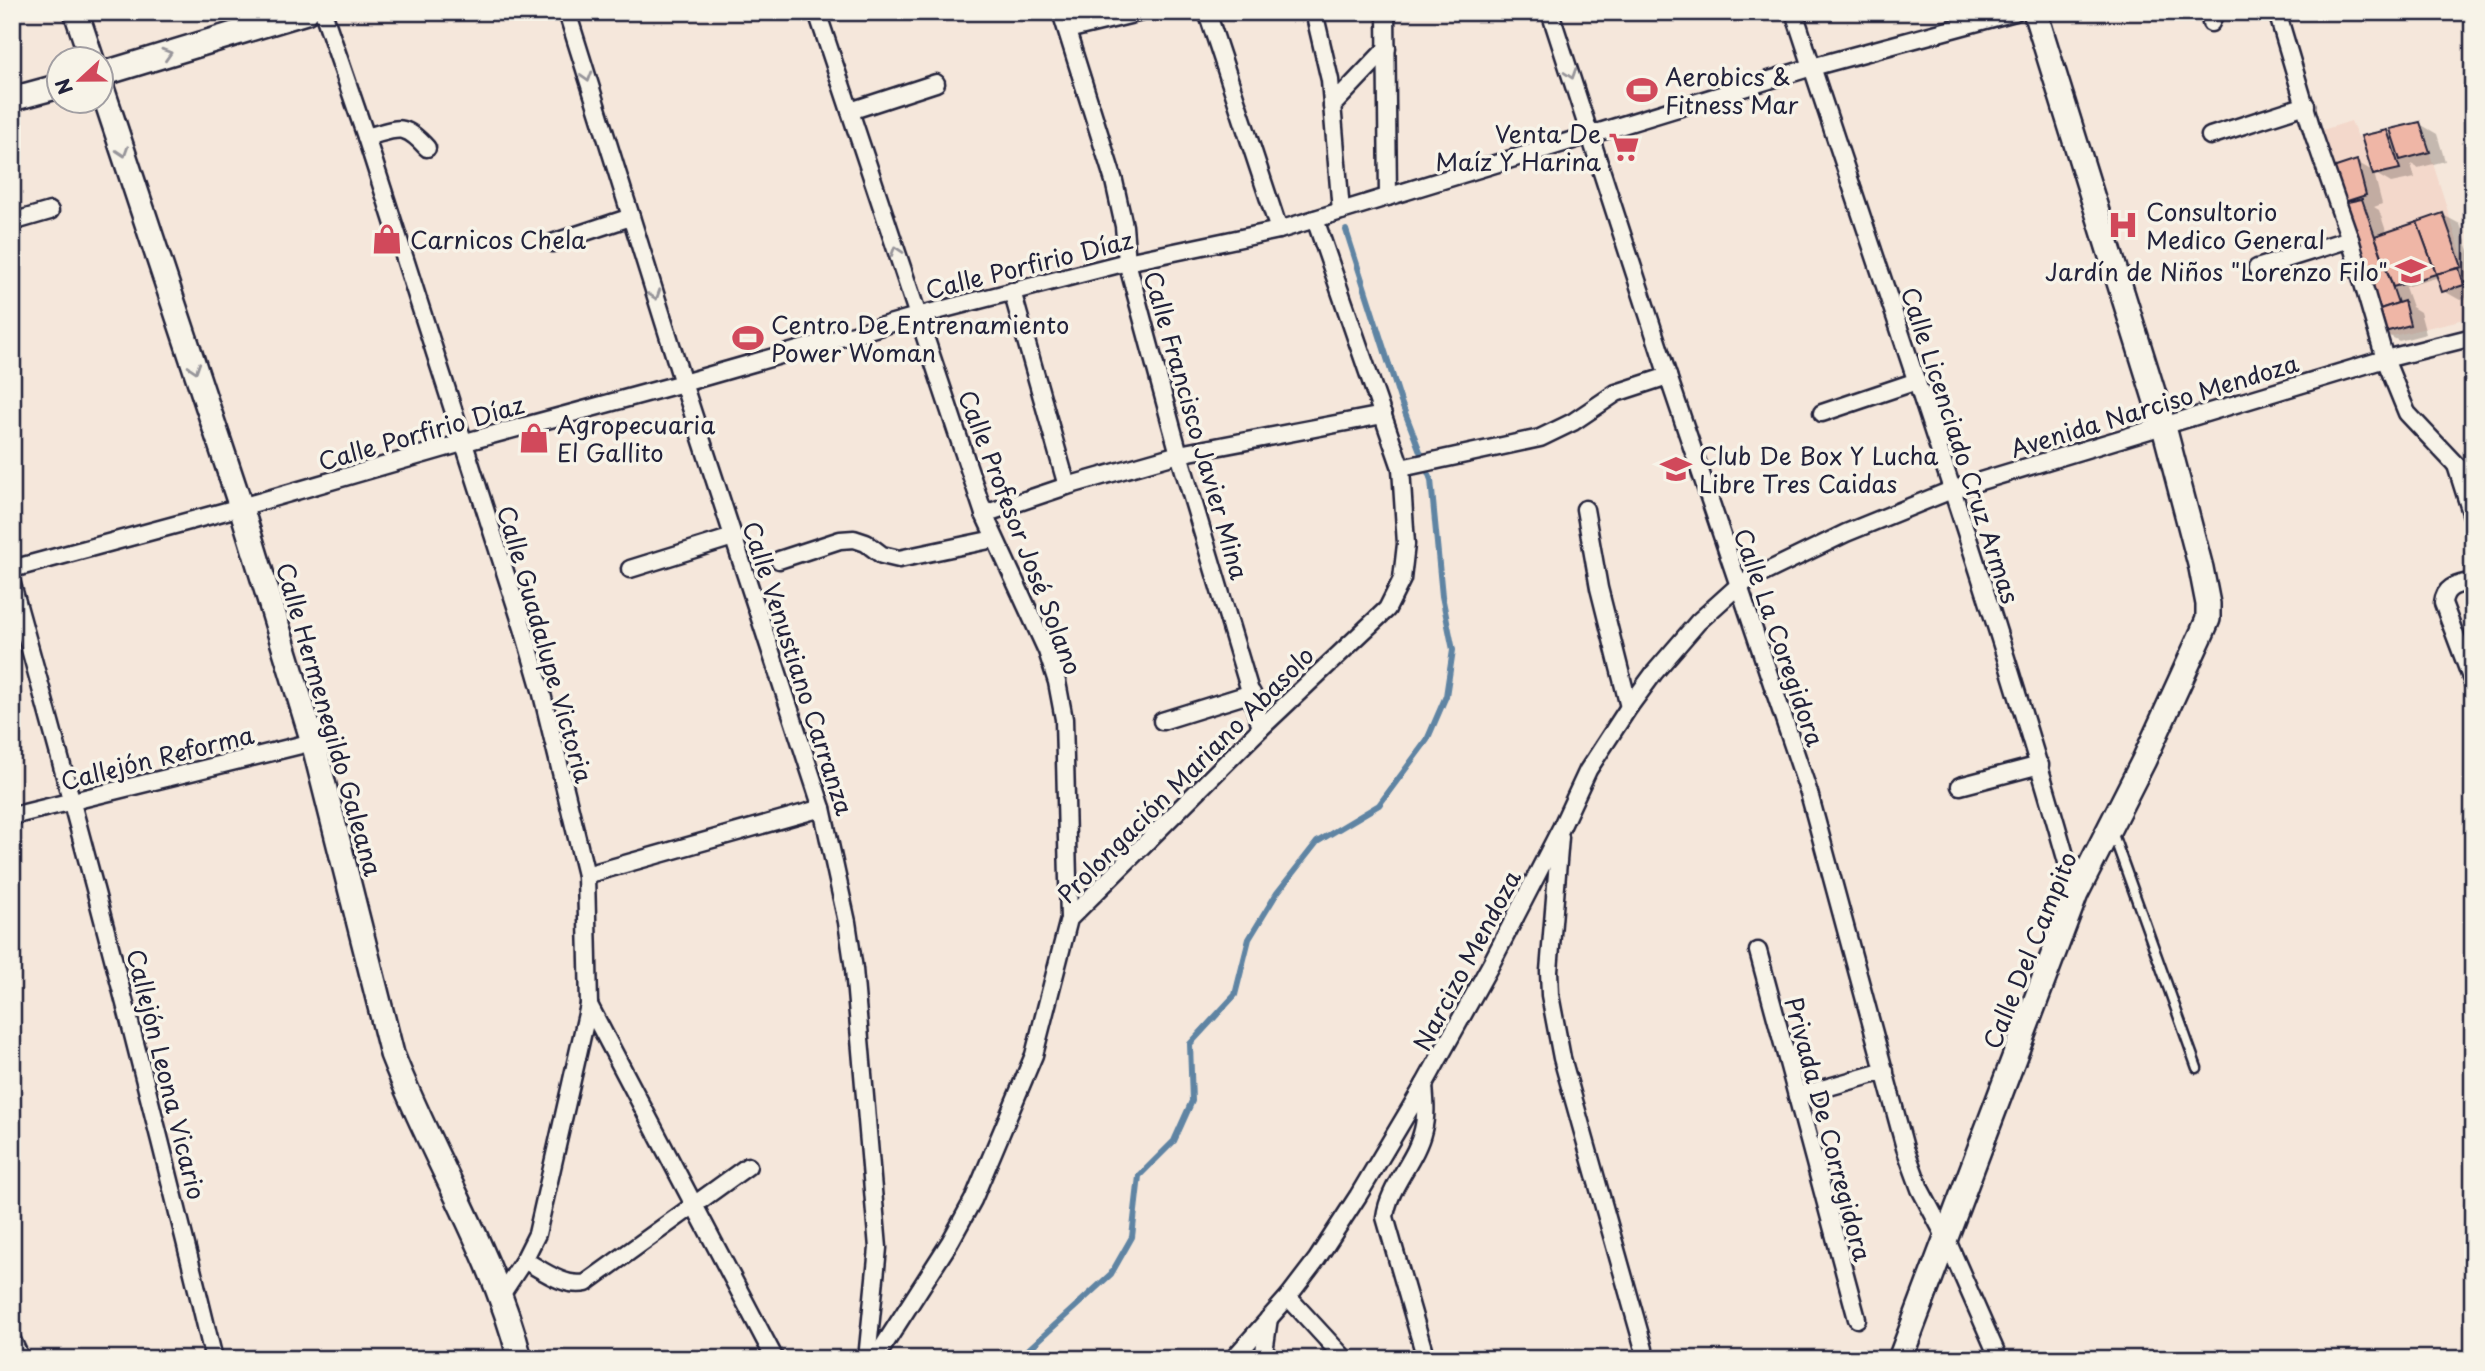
<svg xmlns="http://www.w3.org/2000/svg" width="2485" height="1371" viewBox="0 0 2485 1371" font-family="'Playpen Sans',sans-serif">
	<rect width="100%" height="100%" fill="#f5e7db"/>
	<filter id="ink" filterUnits="userSpaceOnUse"><feTurbulence type="fractalNoise" baseFrequency=".0143" numOctaves="2"/><feDisplacementMap in="SourceGraphic" scale="14" xChannelSelector="R" yChannelSelector="G"/><feConvolveMatrix kernelMatrix="1 2 1 2 8 2 1 2 1" color-interpolation-filters="sRGB"/></filter>
	<g filter="url(#ink)">
		<path fill="#f3d8cb" d="M2351,121L2358,137L2420,122L2473,291V317L2380,339L2313,133Z"/>
		<path fill="#0003" d="M2420,124L2437,134L2445,161L2418,168L2411,164L2415,178L2391,183L2374,173L2382,204L2374,207L2379,210L2387,234L2443,215L2460,224L2473,262V296L2460,300L2444,291L2439,277L2405,287L2412,307L2420,312L2426,334L2399,341L2382,332L2330,171L2357,162L2374,172L2387,132L2394,136Z"/>
		<g fill="none" stroke-linecap="round" stroke-linejoin="round">
			<path stroke="#5f84a3" stroke-width="6" d="M1018,1359L1111,1274L1132,1237L1139,1176L1174,1141L1192,1101L1190,1044L1235,995L1249,939L1277,893L1317,842L1379,805L1427,740L1446,696L1453,650L1442,596L1431,480L1401,402L1346,230"/>
		</g>
		<g fill="#efb6a6" stroke="#22223b" stroke-width="2">
			<path d="M2420,122L2430,152L2400,160L2390,129Z"/>
			<path d="M2387,130L2400,169L2373,175L2361,136Z"/>
			<path d="M2357,160L2366,195L2338,204L2327,170Z"/>
			<path d="M2362,199L2398,303L2374,311L2338,204Z"/>
			<path d="M2443,213L2462,267L2436,274L2417,222Z"/>
			<path d="M2417,222L2436,274L2393,287L2375,236Z"/>
			<path d="M2459,268L2464,285L2442,292L2436,274Z"/>
			<path d="M2404,301L2410,325L2381,333L2374,311Z"/>
		</g>
		<g fill="none" stroke-linecap="round" stroke-linejoin="round">
			<g stroke="#22223b" stroke-width="13">
				<path id="lane" d="M2113,834L2197,1068"/>
			</g>
			<g stroke="#22223b" stroke-width="21">
				<g id="street">
					<path d="M323,12L366,137L523,628L541,690L586,875L589,1005L537,1234L524,1260L501,1295"/>
					<path d="M567,12L683,383L822,808L847,922L854,969L878,1248L867,1359"/>
					<path d="M817,12L984,514L1047,651L1057,682L1064,719L1069,919"/>
					<path d="M1061,12L1114,181L1124,226L1127,262L1179,454L1261,728"/>
					<path d="M1207,12L1279,230"/>
					<path d="M1314,12L1330,80L1341,211"/>
					<path d="M1386,12L1388,197"/>
					<path d="M1550,12L1668,376L1809,793L1905,1148L1920,1189L1946,1238L1999,1359"/>
					<path d="M1794,12C1890,306 1993,597 2076,894"/>
					<path d="M2277,12L2313,133L2350,239L2385,359L2407,413L2456,465L2473,478"/>
					<path d="M2211,23L2215,12"/>
					<path d="M1067,30L1142,12"/>
					<path d="M1332,106L1387,48"/>
					<path d="M850,111L936,83"/>
					<path d="M2210,136L2306,105"/>
					<path d="M366,137C398,129 403,121 427,148"/>
					<path d="M12,222L50,211"/>
					<path d="M552,243L631,217"/>
					<path d="M2257,268L2350,239"/>
					<path d="M1012,291L1067,486"/>
					<path d="M1822,413L1917,381"/>
					<path d="M2456,465L2473,519"/>
					<path d="M1401,468L1540,438L1573,422L1616,393L1668,376"/>
					<path d="M1585,509L1599,588L1629,707"/>
					<path d="M984,514L1067,486L1179,454L1383,415"/>
					<path d="M779,560L840,540L854,539L866,543L882,555L899,559L994,539"/>
					<path d="M12,569L241,507L462,443L683,383L917,316L1127,262L1279,230L1812,67L2015,12"/>
					<path d="M630,569L733,537"/>
					<path d="M2473,581C2458,585 2445,585 2443,603L2473,683"/>
					<path d="M12,584C84,841 151,1099 214,1359"/>
					<path d="M1162,721L1252,693"/>
					<path d="M1960,786L2040,765"/>
					<path d="M12,816L313,742"/>
					<path d="M1560,837L1549,971L1550,995L1562,1058L1644,1349"/>
					<path d="M586,875L822,808"/>
					<path d="M1758,951L1857,1319"/>
					<path d="M589,1005L775,1359"/>
					<path d="M1424,1085C1425,1099 1427,1115 1423,1130C1416,1161 1389,1185 1385,1217L1426,1359"/>
					<path d="M1797,1096L1885,1071"/>
					<path d="M524,1260C542,1270 565,1288 586,1283L748,1166"/>
					<path d="M1288,1297L1345,1359"/>
					<path d="M12,1340L21,1359"/>
					<path d="M875,1359L950,1242L973,1200L1034,1055L1069,919L1261,728L1387,609L1402,579L1406,544L1401,468L1315,219"/>
					<path d="M1233,1359L1288,1297L1317,1259L1358,1196L1424,1085L1491,964L1561,828L1588,770L1629,707L1654,673L1698,622L1739,585L1846,533L1954,489L2385,359L2473,337"/>
					<path d="M1263,1359L1269,1318"/>
				</g>
			</g>
			<g stroke="#22223b" stroke-width="28">
				<g id="secondary">
					<path d="M76,12L92,60"/>
					<path d="M102,74L306,12"/>
					<path d="M102,88L241,507L313,742L392,1054C432,1157 493,1252 520,1359"/>
					<path d="M12,99L60,86"/>
					<path d="M1900,1359L2076,894L2144,760L2202,633L2208,619V604L2201,568L2164,427L2035,12"/>
				</g>
			</g>
			<use href="#lane" stroke="#f7f3e8" stroke-width="8"/>
			<use href="#street" stroke="#f7f3e8" stroke-width="16"/>
			<use href="#secondary" stroke="#f7f3e8" stroke-width="23"/>
		</g>
		<defs><path id="oneway-chevron" d="M-2-3.5L2.5 0L-2 3.5" fill="none" stroke-width="1.6" stroke-linecap="round" stroke-linejoin="round" transform="scale(1.75)"/></defs>
		<g stroke="#97959a">
			<use href="#oneway-chevron" transform="translate(167 54) rotate(-17)"/>
			<use href="#oneway-chevron" transform="translate(1571 74) rotate(72)"/>
			<use href="#oneway-chevron" transform="translate(587 77) rotate(73)"/>
			<use href="#oneway-chevron" transform="translate(123 152) rotate(72)"/>
			<use href="#oneway-chevron" transform="translate(896 251) rotate(-108)"/>
			<use href="#oneway-chevron" transform="translate(655 295) rotate(72)"/>
			<use href="#oneway-chevron" transform="translate(195 368) rotate(72)"/>
		</g>
	</g>
	<defs>
		<g id="stadium-bare" transform="scale(2.415)"><path d="M0-5a6.5 5 0 1 0 0 10a6.5 5 0 1 0 0-10ZM-3.5-1.8h7v3.6h-7Z" fill="#d1495b" stroke="#f7f3e8" stroke-width="2.5" paint-order="stroke"/></g>
		<g id="supermarket-bare" transform="scale(2.415)"><path d="M-6-5.5h2.5l.6 2H6L4.5 2H-2.5L-4.4-4H-6ZM-1.5 3.2a1.3 1.3 0 1 0 .1 0ZM3 3.2a1.3 1.3 0 1 0 .1 0Z" fill="#d1495b" stroke="#f7f3e8" stroke-width="2.5" paint-order="stroke"/></g>
		<g id="hospital-bare" transform="scale(2.415)"><path d="M-5-5h3v3.5h4V-5h3V5h-3V1.5h-4V5h-3Z" fill="#d1495b" stroke="#f7f3e8" stroke-width="2.5" paint-order="stroke"/></g>
		<g id="shop-bare" transform="scale(2.415)"><path d="M-5-2.5h2.3a2.7 3.5 0 0 1 5.4 0H5L5.5 6h-11ZM-1.5-2.5h3a1.5 2.3 0 0 0-3 0Z" fill="#d1495b" stroke="#f7f3e8" stroke-width="2.5" paint-order="stroke"/></g>
		<g id="school-bare" transform="scale(2.415)"><path d="M0-5L7-2L0 1L-7-2ZM-4 1L0 2.5L4 1V4Q0 6-4 4Z" fill="#d1495b" stroke="#f7f3e8" stroke-width="2.5" paint-order="stroke"/></g>
	</defs>
	<g fill-rule="evenodd">
		<use href="#stadium-bare" x="1642" y="90"/>
		<use href="#supermarket-bare" x="1624" y="147"/>
		<use href="#hospital-bare" x="2123" y="225"/>
		<use href="#shop-bare" x="387" y="239"/>
		<use href="#school-bare" x="2411" y="271"/>
		<use href="#stadium-bare" x="748" y="338"/>
		<use href="#shop-bare" x="534" y="438"/>
		<use href="#school-bare" x="1676" y="469"/>
	</g>
	<g text-anchor="middle" dominant-baseline="central" stroke-width="7" stroke-linejoin="round" paint-order="stroke">
		<g font-size="24" fill="#22223b" stroke="#f7f3e8" text-anchor="start">
			<text x="1665" y="76">Aerobics &amp;<tspan x="1665" dy="28">Fitness Mar</tspan></text>
			<text x="1601" y="133" text-anchor="end">Venta De<tspan x="1601" dy="28">Maíz Y Harina</tspan></text>
			<text x="2146" y="211">Consultorio<tspan x="2146" dy="28">Medico General</tspan></text>
			<text x="410" y="239">Carnicos Chela</text>
			<text x="2388" y="271" text-anchor="end">Jardín de Niños "Lorenzo Filo"</text>
			<text x="771" y="324">Centro De Entrenamiento<tspan x="771" dy="28">Power Woman</tspan></text>
			<text x="557" y="424">Agropecuaria<tspan x="557" dy="28">El Gallito</tspan></text>
			<text x="1699" y="455">Club De Box Y Lucha<tspan x="1699" dy="28">Libre Tres Caidas</tspan></text>
		</g>
		<g font-size="24" fill="#22223b" stroke="#f7f3e8">
			<text transform="translate(1029 264) rotate(-14)">Calle Porfirio Díaz</text>
			<text transform="translate(2154 405) rotate(-17)">Avenida Narciso Mendoza</text>
			<text transform="translate(1197 425) rotate(74)">Calle Francisco Javier Mina</text>
			<text transform="translate(421 432) rotate(-16)">Calle Porfirio Díaz</text>
			<text transform="translate(1961 445) rotate(72)">Calle Licenciado Cruz Armas</text>
			<text transform="translate(1021 532) rotate(69)">Calle Profesor José Solano</text>
			<text transform="translate(1780 637) rotate(71)">Calle La Coregidora</text>
			<text transform="translate(546 644) rotate(74)">Calle Guadalupe Victoria</text>
			<text transform="translate(799 668) rotate(72)">Calle Venustiano Carranza</text>
			<text transform="translate(330 719) rotate(74)">Calle Hermenegildo Galeana</text>
			<text transform="translate(157 757) rotate(-14)">Callejón Reforma</text>
			<text transform="translate(1185 774) rotate(-45)">Prolongación Mariano Abasolo</text>
			<text transform="translate(2029 950) rotate(-68)">Calle Del Campito</text>
			<text transform="translate(1466 960) rotate(-62)">Narcizo Mendoza</text>
			<text transform="translate(167 1074) rotate(76)">Callejón Leona Vicario</text>
			<text transform="translate(1829 1129) rotate(75)">Privada De Corregidora</text>
		</g>
	</g>
	<rect width="2485" height="1371" fill="none" stroke="#f7f3e8" stroke-width="42"/>
	<rect x="21" y="21" width="2443" height="1329" fill="none" stroke="#22223b" stroke-width="2.5" filter="url(#ink)"/>
	<g transform="translate(80 80) rotate(248)"><circle r="33" fill="#f7f3e8" stroke="#a29fa3" stroke-width="2"/>
	<path d="M0-5L12 26L0 18L-12 26Z" fill="#d1495b"/>
	<text y="-10" font-size="19" font-weight="bold" text-anchor="middle" fill="#22223b">N</text>
	</g>
</svg>
